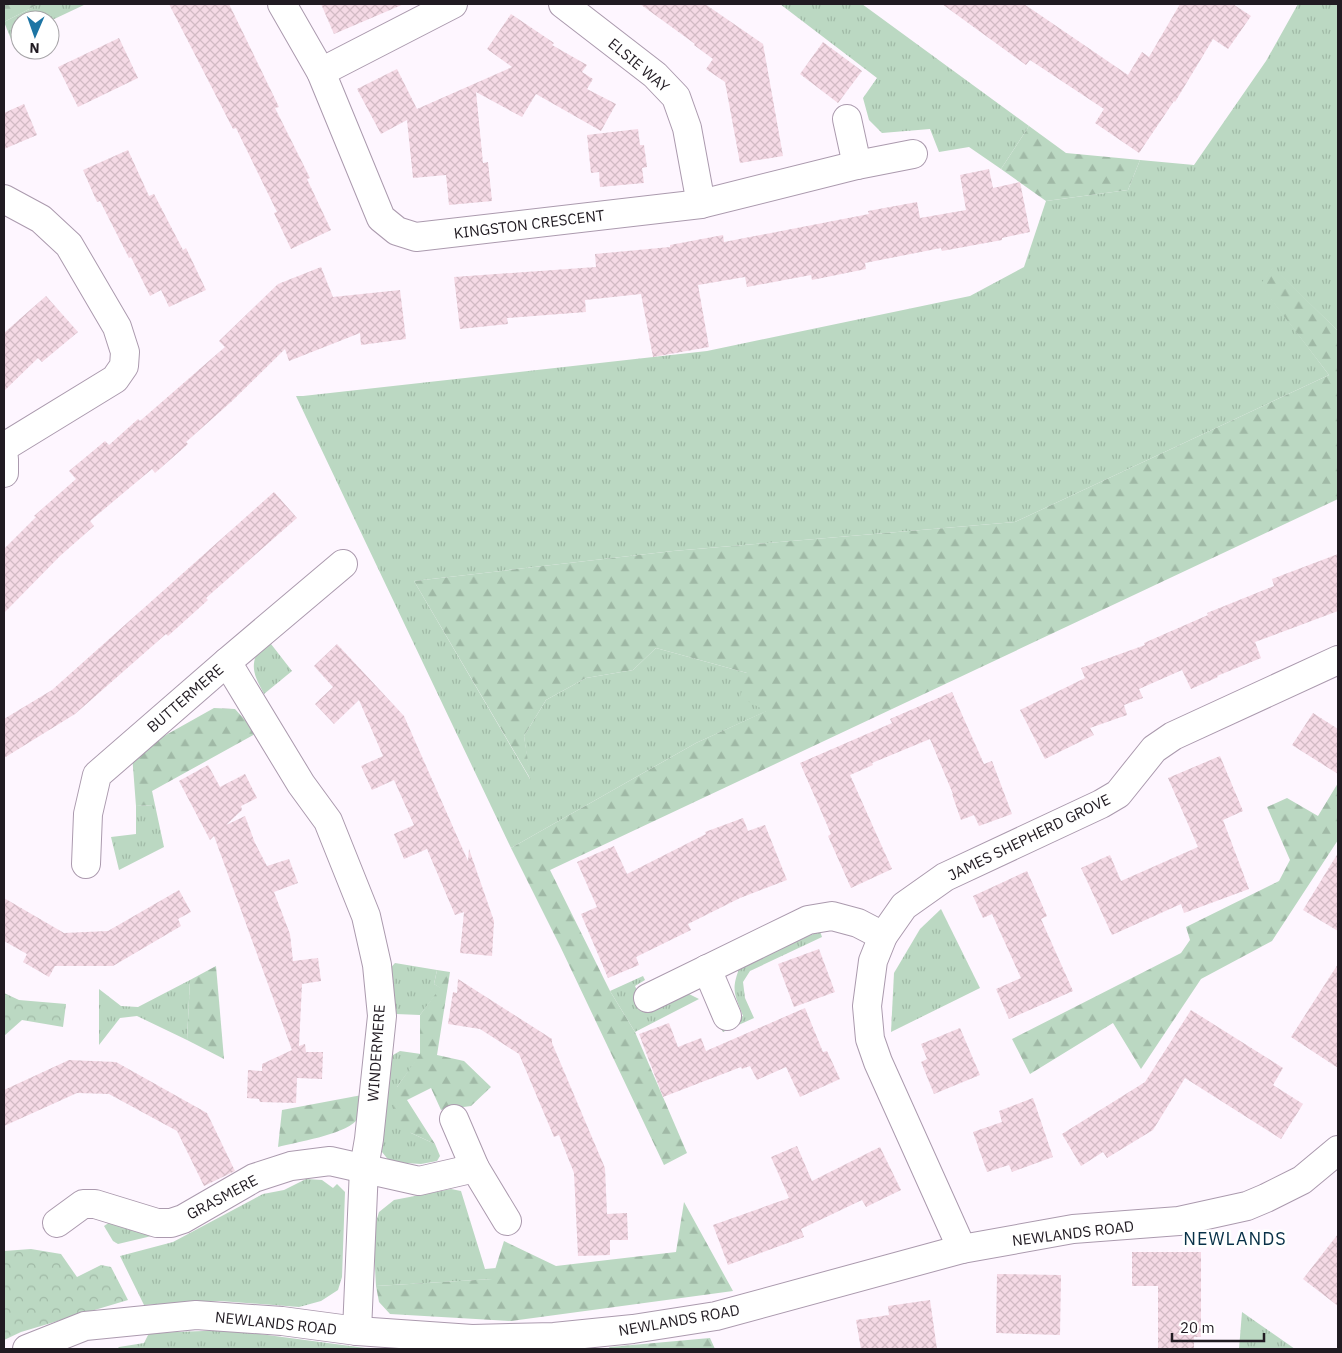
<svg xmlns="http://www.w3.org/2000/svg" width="1342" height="1353" viewBox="0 0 1342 1353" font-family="'IBM Plex Sans',sans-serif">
	<defs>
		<pattern id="grass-tufts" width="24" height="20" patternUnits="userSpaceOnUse" patternTransform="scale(1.25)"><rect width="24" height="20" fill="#bbd8c2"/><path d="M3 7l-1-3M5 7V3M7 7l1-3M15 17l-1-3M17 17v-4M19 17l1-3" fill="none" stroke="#a0b9a6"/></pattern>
		<pattern id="forest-firs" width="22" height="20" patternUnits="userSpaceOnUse" patternTransform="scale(1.25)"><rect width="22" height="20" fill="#bbd8c2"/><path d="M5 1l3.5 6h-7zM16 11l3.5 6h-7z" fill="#a0b9a6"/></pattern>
		<pattern id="park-crowns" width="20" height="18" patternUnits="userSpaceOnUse" patternTransform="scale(1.25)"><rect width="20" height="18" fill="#bbd8c2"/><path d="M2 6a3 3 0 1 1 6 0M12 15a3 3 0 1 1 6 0" fill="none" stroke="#a0b9a6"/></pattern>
		<pattern id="building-cross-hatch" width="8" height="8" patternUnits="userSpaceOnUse" patternTransform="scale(1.25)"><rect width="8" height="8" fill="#f5d9e5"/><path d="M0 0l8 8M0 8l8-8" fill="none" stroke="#d2bac4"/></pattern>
	</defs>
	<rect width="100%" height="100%" fill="#fef6ff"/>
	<g fill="url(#grass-tufts)">
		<path d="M39,4H86L50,21L20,20V35L11,39L4,22Z"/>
		<path d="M780,4H862L1029,126L1001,169L969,147L939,152L930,129L882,133L869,120L863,98L877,78Z"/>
		<path d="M1298,4H1338V331L1273,268L1261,285L1329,375L1015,522L673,551L414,581L530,779L524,736L546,700L586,678L633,670L656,648L747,673L767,711L696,743L511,848L296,396H303L707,351L970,296L1024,267L1046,201L1128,190L1140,160L1194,165L1266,61Z"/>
		<path d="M271,644L292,671L264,694C255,676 249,668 259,648Z"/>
		<path d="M155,805L164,847L119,870L111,837L136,834V806Z"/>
		<path d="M941,909L980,988L891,1032L894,973L920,929Z"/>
		<path d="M820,931L822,937L750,971L743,982L745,998L754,1018L723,1032L720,1026L743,1016C734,993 731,990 740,966Z"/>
		<path d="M395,963L437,970L434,984L441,988L420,1015L396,1014L386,1003L385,974Z"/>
		<path d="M643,976L645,980L635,986L645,1008L689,994L699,999L635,1032L610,991Z"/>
		<path d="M190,980L187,1040L137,1016L120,1018L99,1045V989L121,1006L138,1007Z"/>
		<path d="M400,1051L421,1054L397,1087L411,1133L435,1144L440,1156L437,1161L421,1164L390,1162L382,1152L384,1067L393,1055Z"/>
		<path d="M306,1179L322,1180L333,1188L337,1184L345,1192L342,1277L338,1290L321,1301L299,1307L220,1301L144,1305L120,1256L173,1242L263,1194L284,1190Z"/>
		<path d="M451,1189L461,1191L485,1269L496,1268L493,1279L376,1286L373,1232L379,1212L394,1200Z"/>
		<path d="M110,1222L160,1234L118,1244L113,1241L104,1226Z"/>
		<path d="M1242,1312L1295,1349H1239Z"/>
		<path d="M230,1330L373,1349H117L119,1347L144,1343L149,1333Z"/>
	</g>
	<g fill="url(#forest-firs)">
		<path d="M4,4H39L4,22Z"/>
		<path d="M1029,126L1066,153L1140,160L1128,190L1046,201L1001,169Z"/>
		<path d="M1273,267L1338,331V499L550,870L610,991L635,1032L687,1153L664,1165L560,946L511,848L696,743L766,711L740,697L747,673L656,648L633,670L586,678L546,700L524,736L531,780L414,581L673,551L1015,522L1329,375L1260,285Z"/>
		<path d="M214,708L235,709L257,733L152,791L155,805L136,806L132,754Z"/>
		<path d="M1338,783V840L1272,941L1201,979L1141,1069L1113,1023L1030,1074L1012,1039L1181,953L1190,940L1186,927L1279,881L1290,860L1267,807L1287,798L1318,816Z"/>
		<path d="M216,966L224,1059L187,1040L190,980Z"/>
		<path d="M437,970L450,972L437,1055L464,1061L491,1087L471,1106L441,1110L431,1088L407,1100L435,1144L411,1133L393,1117L397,1087L420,1054V1015L440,988L434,984Z"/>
		<path d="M362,1095C361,1103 362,1114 356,1121C342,1135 297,1142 278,1147L282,1110Z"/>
		<path d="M684,1202L733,1291L511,1321L390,1314L379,1302L376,1286L492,1279L504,1241L556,1266L676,1252Z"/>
		<path d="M710,1338L715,1349H607L610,1347Z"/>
	</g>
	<g fill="url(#park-crowns)">
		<path d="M4,993L19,1000L66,1004L63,1027L22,1020L4,1036Z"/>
		<path d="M31,1249L61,1254L77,1277L101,1265L111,1267L128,1300L21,1332L4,1340V1251Z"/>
	</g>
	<g fill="url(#building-cross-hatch)">
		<path d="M169,4H229L279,107L275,108L310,178L307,179L331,230L291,249L274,213L277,212L236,128L233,129Z"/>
		<path d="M321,4H404L334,34Z"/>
		<path d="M640,4H705L763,44L783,156L740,163L725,82L706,69L713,59L694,45L695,44Z"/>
		<path d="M942,4H1024L1128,75L1142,52L1149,57L1180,4H1233L1251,16L1228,49L1213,39L1175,102L1174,101L1139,153L1095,123L1104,109L1030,60L1026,65Z"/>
		<path d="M511,14L554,43L552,45L587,65L582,72L593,79L587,89L616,104L601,131L536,94L522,117L476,92L483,163L488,162L492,201L449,205L446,175L413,178L407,120L381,134L357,89L397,69L417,109L512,67L487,49Z"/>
		<path d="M119,38L138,78L78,107L58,67Z"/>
		<path d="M823,42L862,71L838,103L800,74Z"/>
		<path d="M24,104L37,135L4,149V113Z"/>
		<path d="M638,129L640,145H644L647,167L642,168L644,183L600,187L599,172L591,173L587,135Z"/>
		<path d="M128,150L149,196L154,194L183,250L186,248L206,290L169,307L161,290L150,296L131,257L129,258L100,201L97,202L83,170Z"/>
		<path d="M989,169L993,188L1020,182L1030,232L1002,238V240L942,251L941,248L865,263L866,269L812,280L811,275L747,287L745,277L698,285L709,347L653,357L641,294L585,300L586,312L507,318L508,324L460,329L454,277L596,267L595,254L670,247V245L723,235L724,242L869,214L868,211L917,202L920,218L966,210L960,175Z"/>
		<path d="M321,267L333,297L400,290L406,339L361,345L360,333L289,361L285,349L231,402L186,442L188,444L155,473L152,469L90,521L94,526L60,556L4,613V549L36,517L34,516L76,479L69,471L105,441L109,445L138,419L140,421L225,347L219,341L278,284Z"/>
		<path d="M46,296L78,332L42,362L38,358L4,391V333Z"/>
		<path d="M274,492L297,518L206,598L208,600L168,636L166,634L75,714L4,758V719L52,690Z"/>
		<path d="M1338,554V611L1255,642L1261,658L1217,676L1218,677L1191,689L1182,670L1139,689L1143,698L1124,705L1127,715L1090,728L1094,735L1045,759L1020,710L1085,678L1081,668L1145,645L1144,643L1208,615L1207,613L1274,586L1272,579Z"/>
		<path d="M337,644L404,716L468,861L469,849L494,921L492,956L460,953L464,912L455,915L427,849L404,859L394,834L414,825L394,780L372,790L361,766L383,756L359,700L334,724L315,704L333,687L314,666Z"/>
		<path d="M952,692L984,764L992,761L1012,814L979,826L974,815L961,820L952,794H953L930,739L872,763L873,765L850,775L892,869L851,888L828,836L831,834L800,763L892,723L890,719Z"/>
		<path d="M1313,713L1338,729V774L1292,745Z"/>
		<path d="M1220,756L1243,811L1223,820L1249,889L1184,913L1181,904L1112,935L1081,868L1110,855L1121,881L1198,847L1168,778Z"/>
		<path d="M208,765L220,787L245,774L257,798L241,806L242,810L226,825L245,816L255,843L267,866L289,859L298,883L274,892L290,934L293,961L318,958L321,981L302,984L299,1046L305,1044L306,1052H323L322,1079L297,1078L296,1103L260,1102L259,1099L247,1098L248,1070L262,1071V1064L292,1050L214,836L210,840L179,781Z"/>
		<path d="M743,818L748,831L765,825L787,880L740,898L688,924L691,930L636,957L639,965L608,978L581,914L597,907L577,862L614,846L627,874L706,834L705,832Z"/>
		<path d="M1338,853V931L1303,910Z"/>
		<path d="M1027,871L1047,916L1041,919L1073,991L1009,1019L996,989L1021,978L992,914L983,918L973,896Z"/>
		<path d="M179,890L191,912L178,919L181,926L113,966H55L49,977L23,962L27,954L4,941V898L64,933L108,931Z"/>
		<path d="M819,949L835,992L794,1007L778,964Z"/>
		<path d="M1338,964V1068L1291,1037Z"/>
		<path d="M458,979L552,1039V1043L605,1168L607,1214L627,1213L628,1240H610V1255L578,1256L574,1173L559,1135L554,1137L519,1054L480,1029L448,1024L453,992L457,993Z"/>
		<path d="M805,1008L823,1052L827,1051L840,1079L800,1097L786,1067L757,1080L750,1066L742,1069L741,1067L663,1097L639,1034L669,1023L678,1047L701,1038L706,1051Z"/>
		<path d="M1191,1010L1283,1068L1273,1085L1303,1104L1281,1139L1185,1078L1153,1130L1107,1158L1103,1152L1081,1166L1062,1134L1145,1082Z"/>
		<path d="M960,1028L980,1075L934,1094L921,1062L927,1059L921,1044Z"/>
		<path d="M69,1060L116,1062L207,1113L235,1171L204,1186L177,1131L109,1094L77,1093L4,1126V1090Z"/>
		<path d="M1033,1098L1053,1157L1012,1172L1009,1165L987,1172L973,1132L1002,1122L999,1111Z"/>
		<path d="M797,1146L812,1181L880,1147L901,1190L866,1207L862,1200L801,1229L804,1237L728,1265L713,1225L789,1198L771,1157Z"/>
		<path d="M1338,1234V1306L1303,1279Z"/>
		<path d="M1132,1252H1201V1337H1194V1349H1158V1286H1132Z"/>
		<path d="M997,1274L1061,1275L1060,1335L996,1333Z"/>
		<path d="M930,1300L937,1349H861L856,1320L889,1315L888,1306Z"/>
	</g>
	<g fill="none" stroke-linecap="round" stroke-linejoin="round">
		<g stroke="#ab9aae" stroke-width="30">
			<g id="street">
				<path d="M282,4L321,72L381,218L397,231L416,237L701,204L857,165L913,154"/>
				<path d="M563,4L655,75L676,97L687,128L701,204"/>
				<path d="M321,72L453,4"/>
				<path d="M847,119L857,165"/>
				<path d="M4,199L41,219L69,245L117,327L125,352L124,366L115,379L4,447"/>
				<path d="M4,459V473"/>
				<path d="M227,662L301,784L328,821L366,916L377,965L382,1016L369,1139L364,1168L357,1331"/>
				<path d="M86,864L88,814L97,775L227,662L343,564"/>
				<path d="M707,969L727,1016"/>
				<path d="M648,998L808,920L832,916L858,923L883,936"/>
				<path d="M454,1119L475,1168L507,1221"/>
				<path d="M57,1223L83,1204H95L157,1223H171L183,1219L254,1178L291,1166L330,1161L419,1181L475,1168"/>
				<path d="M962,1249L878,1062L870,1039L867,1006L873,961L883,936L904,906L945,877L1101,804L1118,794L1154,749L1173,736L1338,660"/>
				<path d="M27,1349L85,1326L196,1315L282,1321L357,1331L472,1339L554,1337L633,1329L716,1316L962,1249L1073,1229L1179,1221L1247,1206L1266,1198L1302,1180L1338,1150"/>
			</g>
		</g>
		<use href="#street" stroke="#fff" stroke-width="28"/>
	</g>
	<g text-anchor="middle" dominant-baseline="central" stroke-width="5" stroke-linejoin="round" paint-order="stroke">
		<g font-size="15" fill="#211b22" stroke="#fff">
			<text transform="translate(639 65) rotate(40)">ELSIE WAY</text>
			<text transform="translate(529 224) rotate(-7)">KINGSTON CRESCENT</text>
			<text transform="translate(185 698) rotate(-41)">BUTTERMERE</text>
			<text transform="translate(1029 837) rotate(-26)">JAMES SHEPHERD GROVE</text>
			<text transform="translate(376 1053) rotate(-86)">WINDERMERE</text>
			<text transform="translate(222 1197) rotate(-28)">GRASMERE</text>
			<text transform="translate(1073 1233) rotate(-7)">NEWLANDS ROAD</text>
			<text transform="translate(679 1320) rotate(-10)">NEWLANDS ROAD</text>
			<text transform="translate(276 1323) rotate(6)">NEWLANDS ROAD</text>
		</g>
		<g font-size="18" letter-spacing="1" fill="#083148" stroke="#fff">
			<text x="1235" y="1238">NEWLANDS</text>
		</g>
	</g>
	<rect width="1342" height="1353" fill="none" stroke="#211b22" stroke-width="10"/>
	<g transform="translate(35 35) rotate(182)"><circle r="24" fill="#ffffff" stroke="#a6a4a7"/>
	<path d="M0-4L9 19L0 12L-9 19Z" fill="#1d75a4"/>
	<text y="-8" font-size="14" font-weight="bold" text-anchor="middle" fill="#211b22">N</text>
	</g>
	<path d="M1172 1333v8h92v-8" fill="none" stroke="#211b22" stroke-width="2.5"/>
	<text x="1180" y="1333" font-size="15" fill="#211b22" stroke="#ffffff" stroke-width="4" paint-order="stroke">20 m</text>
</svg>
